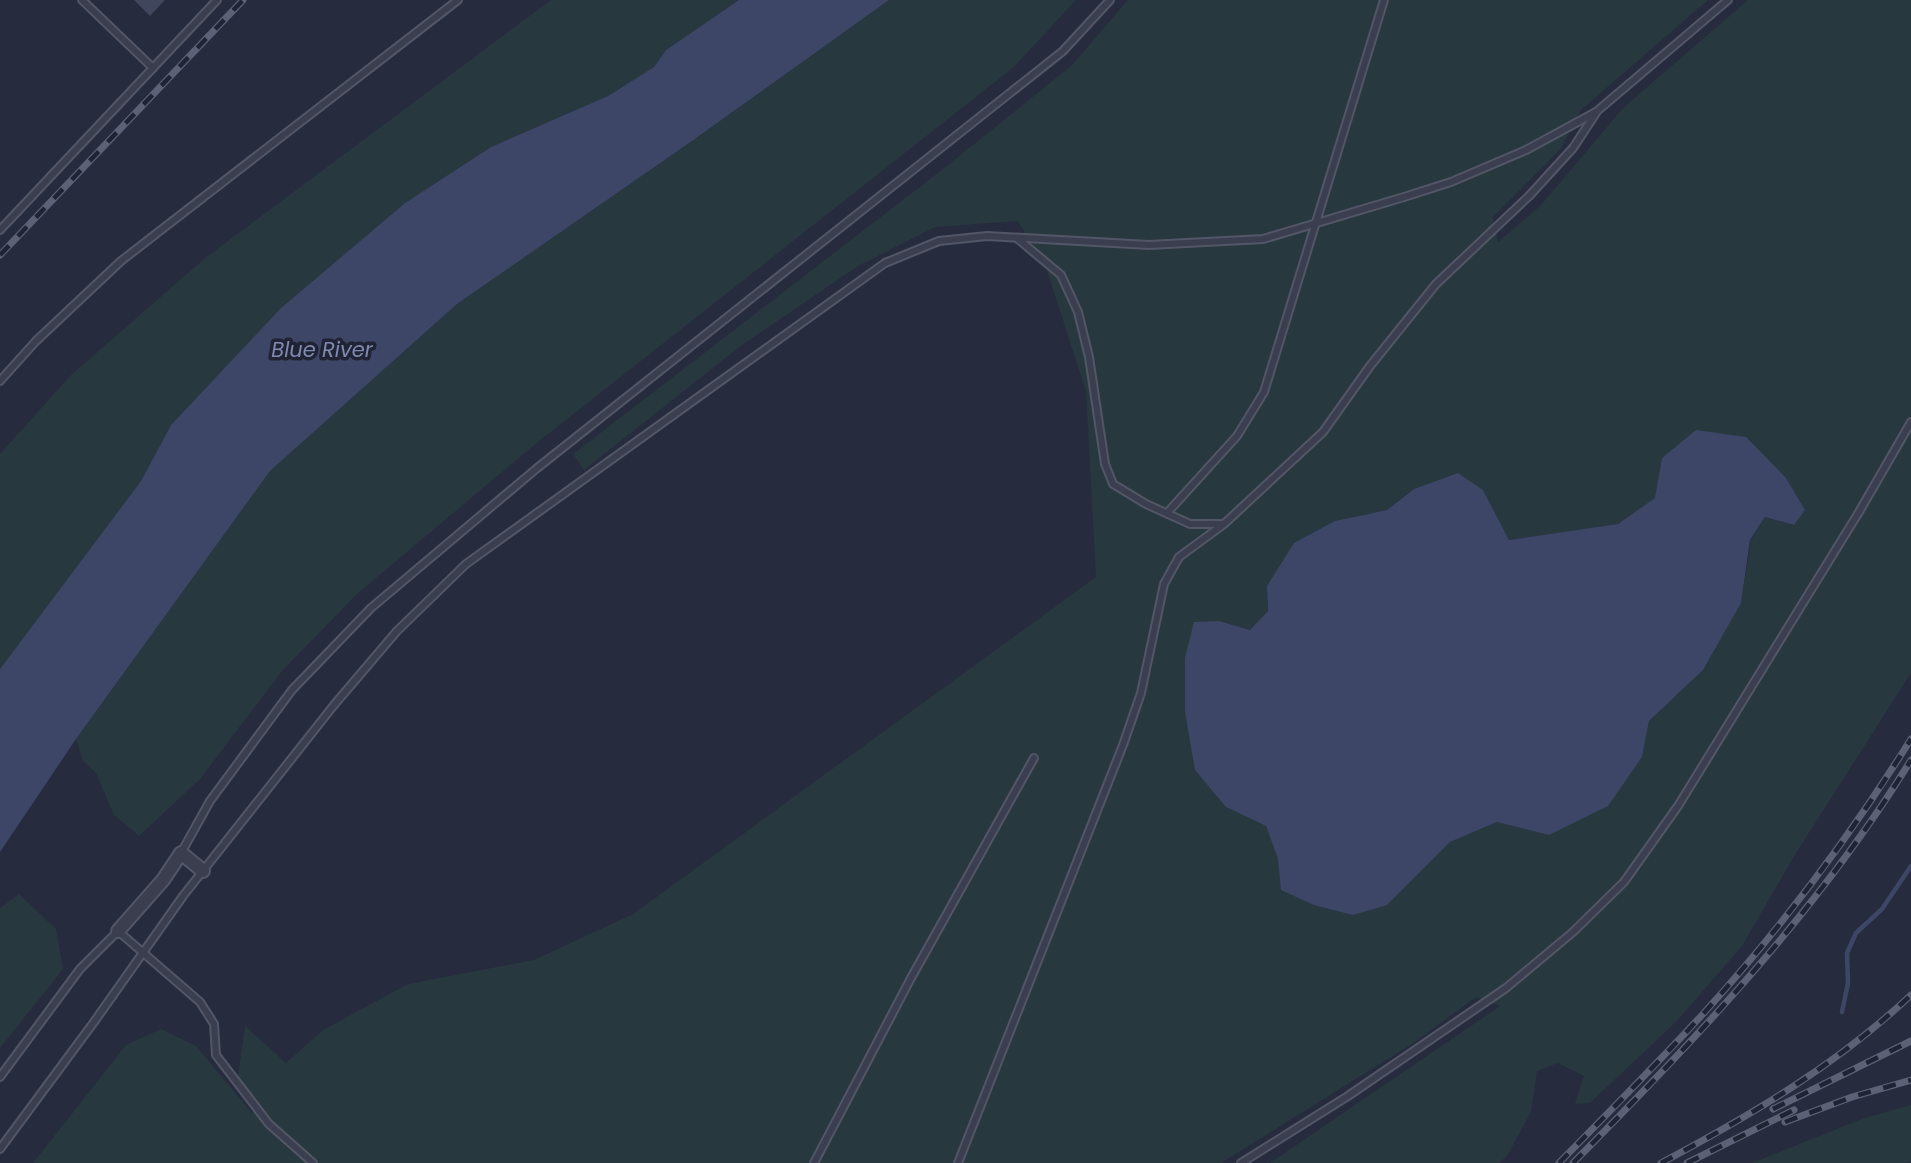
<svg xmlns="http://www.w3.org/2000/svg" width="1911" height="1163" viewBox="0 0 1911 1163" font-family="Poppins,sans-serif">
	<rect width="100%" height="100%" fill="#262b3e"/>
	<g fill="#28383f" fill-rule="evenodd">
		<path d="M551,0H739L666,50L654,67L608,96L491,147L405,203L281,308L171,425L141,481L0,669V454L70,376L205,258Z"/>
		<path d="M889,0H1076L1014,67L538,442L358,593L282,671L200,779L139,836L114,815L96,773L83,761L76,739L270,471L457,304L692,141Z"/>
		<path d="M1128,0H1708L1581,110L1560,150L1493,217L1498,242L1541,205L1624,107L1748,0H1911V673L1796,853L1742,946L1677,1021L1590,1103L1575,1104L1584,1076L1558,1063L1537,1071L1531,1112L1507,1156L1499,1163H1270L1500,1006L1476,997L1412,1044L1221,1163H33L126,1045L161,1029L196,1046L252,1113L262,1107L238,1076L245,1026L286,1063L323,1030L408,984L534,960L633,914L1096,577L1086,391L1045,265L1018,221L935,227L858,266L742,345L584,470L573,454L943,169L1071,66ZM1662,458L1794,525L1765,517L1751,540L1741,603L1703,670L1649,721L1642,757L1549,835L1497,822L1450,842L1387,905L1282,890L1278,859L1266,826L1226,807L1219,621L1250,630L1268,611L1267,586L1335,521L1387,510L1414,489L1483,490L1509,540L1618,524L1656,498Z"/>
		<path d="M19,894L56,929L63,969L0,1048V908Z"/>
		<path d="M1911,1105V1162L1908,1163H1752L1862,1119Z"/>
	</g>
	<g fill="#3d4666">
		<path d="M739,0H889L692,141L457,304L270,471L76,739L0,852V669L141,481L171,425L281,308L405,203L491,147L608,96L654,67L666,50Z"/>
		<path d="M1696,430L1746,437L1786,478L1805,510L1794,525L1765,517L1750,540L1741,603L1703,670L1649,721L1642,757L1608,806L1549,835L1497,822L1450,842L1387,905L1353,915L1314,905L1281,890L1278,859L1266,826L1226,807L1195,770L1185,712V658L1194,622L1219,621L1250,630L1268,611L1267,586L1294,543L1335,521L1387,510L1414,489L1458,473L1483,490L1509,540L1618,524L1655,498L1662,458Z"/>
	</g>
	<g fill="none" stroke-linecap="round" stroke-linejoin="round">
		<path stroke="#3d4666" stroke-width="4.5" d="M1842,1012L1848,983L1847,953L1856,933L1882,909L1911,866"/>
	</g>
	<path fill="#40465b" d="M134,0H165L150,16Z"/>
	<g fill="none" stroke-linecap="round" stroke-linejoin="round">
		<g stroke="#525666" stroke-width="10">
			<g id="lane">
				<path d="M82,0L153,68"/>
				<path d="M0,230L217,0"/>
				<path d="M1018,239L1061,275L1078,312L1089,357L1105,464L1113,484L1146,504L1190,524H1222"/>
				<path d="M0,381L36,341L121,261L458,0"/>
				<path d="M1167,513L1237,436L1264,392L1384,0"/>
				<path d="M181,853L210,801L292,690L371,608L536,469L1063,51L1110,0"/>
				<path d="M0,1077L80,969L118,931L200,1002L214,1024L216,1055L269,1124L313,1163"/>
				<path d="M0,1149L94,1022L183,896L334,705L397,631L466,564L885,263L939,241L987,236L1149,245L1263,239L1404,197L1451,182L1526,150L1596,112L1728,0"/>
				<path d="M814,1163L911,978L1034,758"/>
				<path d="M958,1163L1123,745L1141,693L1164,584L1179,557L1224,524L1323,432L1370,366L1436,284L1530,195L1573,148L1596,113"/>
				<path d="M1241,1163L1348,1096L1506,988L1573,932L1624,882L1678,806L1859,512L1911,422"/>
			</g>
		</g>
		<g stroke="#525666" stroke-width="16">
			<path id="street" d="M118,931L163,880L181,853L203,871"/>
		</g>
		<use href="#lane" stroke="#3a3e4e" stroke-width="6"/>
		<use href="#street" stroke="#3a3e4e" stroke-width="12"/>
		<g stroke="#5c6175" stroke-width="7">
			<g id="rail">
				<path d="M0,255L243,0"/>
				<path d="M1773,1109L1911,1041"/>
				<path d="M1785,1122L1852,1097L1911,1080"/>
				<path d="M1559,1163C1607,1114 1656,1065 1703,1014C1780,929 1850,837 1911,739"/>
				<path d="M1573,1163C1697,1038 1818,911 1911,760"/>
				<path d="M1661,1163C1750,1116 1838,1064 1911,995"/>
				<path d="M1687,1163L1794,1110"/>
			</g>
		</g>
		<use href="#rail" stroke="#1f2333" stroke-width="4.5" stroke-dasharray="13" stroke-linecap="butt"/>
	</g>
	<g text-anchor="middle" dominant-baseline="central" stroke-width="7" stroke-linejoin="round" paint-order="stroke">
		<g font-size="21" font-style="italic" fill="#7f8aaf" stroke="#1f2333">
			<text x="322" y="349">Blue River</text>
		</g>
	</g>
</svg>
